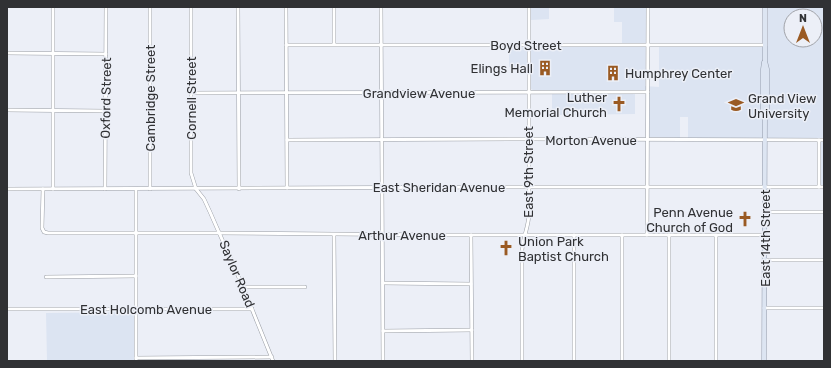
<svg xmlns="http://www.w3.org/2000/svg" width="831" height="368" viewBox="0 0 831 368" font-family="Rubik,sans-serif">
	<rect width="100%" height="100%" fill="#eceff7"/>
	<g fill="#dce4f2" fill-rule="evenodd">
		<path d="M529,7H549V19L531,20V46H622V22H614V7H646L645,86L659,87V46H768V7H824V185H821V138H688V117H680V138L649,137V90H635V114L552,115V90H533L531,89V67H509V46H529ZM791,16H815V40H791Z"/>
		<path d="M134,312V361H47L46,313Z"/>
	</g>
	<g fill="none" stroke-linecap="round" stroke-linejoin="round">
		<g stroke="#999da4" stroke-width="4">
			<g id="minor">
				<path d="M53,7V189"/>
				<path d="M150,7V189"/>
				<path d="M191,7V173L196,189L204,199L210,212L243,287L273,361"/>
				<path d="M238,7L239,189"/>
				<path d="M286,7L287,188"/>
				<path d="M334,7V44"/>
				<path d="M381,7L383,361"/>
				<path d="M286,45H765"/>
				<path d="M7,53L106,54"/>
				<path d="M191,93L648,92"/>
				<path d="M7,110L105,111"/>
				<path d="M287,140L529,139L824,140"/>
				<path d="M819,187V140"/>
				<path d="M7,189L529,187H824"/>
				<path d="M43,189L42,228L44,232L48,233H219L441,235H765"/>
				<path d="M105,189L106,7"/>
				<path d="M136,189V361"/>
				<path d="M765,212H824"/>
				<path d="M334,235L335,361"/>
				<path d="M471,235L472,361"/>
				<path d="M574,235V361"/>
				<path d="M647,235L648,7"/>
				<path d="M716,235V361"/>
				<path d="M765,260H824"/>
				<path d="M46,277L136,276"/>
				<path d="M383,283L471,284"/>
				<path d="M243,287H305"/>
				<path d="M764,308H824"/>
				<path d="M7,309H252"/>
				<path d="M383,331L472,330"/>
				<path d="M136,358L272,357"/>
				<path d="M522,361V250C523,237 529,226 529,213V7"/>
				<path d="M622,361V235"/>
				<path d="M669,361V235"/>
			</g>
		</g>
		<g stroke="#929aaa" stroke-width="5">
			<g id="major">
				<path d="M764,62L763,69V112L765,115"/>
				<path d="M764,361L765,115L767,113V69L765,61V7"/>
			</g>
		</g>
		<use href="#minor" stroke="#fff" stroke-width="3"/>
		<use href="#major" stroke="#dde5f2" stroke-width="4"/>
	</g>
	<defs>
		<g id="building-bare" transform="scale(1.2)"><path d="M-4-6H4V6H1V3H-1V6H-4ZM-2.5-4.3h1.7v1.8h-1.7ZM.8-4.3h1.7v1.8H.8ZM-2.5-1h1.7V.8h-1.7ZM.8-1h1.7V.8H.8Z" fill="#9a5a23" stroke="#eceff7" stroke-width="2.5" paint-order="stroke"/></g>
		<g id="church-bare" transform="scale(1.2)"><path d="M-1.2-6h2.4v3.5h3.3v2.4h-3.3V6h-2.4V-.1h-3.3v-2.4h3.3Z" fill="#9a5a23" stroke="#eceff7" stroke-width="2.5" paint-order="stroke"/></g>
		<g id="university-bare" transform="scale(1.2)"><path d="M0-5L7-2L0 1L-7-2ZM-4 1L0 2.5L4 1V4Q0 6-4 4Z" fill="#9a5a23" stroke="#eceff7" stroke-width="2.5" paint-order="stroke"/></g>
	</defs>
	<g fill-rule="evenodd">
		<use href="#building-bare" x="545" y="68"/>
		<use href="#building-bare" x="613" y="73"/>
		<use href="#church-bare" x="619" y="104"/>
		<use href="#university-bare" x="736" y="105"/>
		<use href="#church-bare" x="745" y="219"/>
		<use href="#church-bare" x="506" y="248"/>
	</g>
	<g text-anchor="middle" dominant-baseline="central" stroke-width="3" stroke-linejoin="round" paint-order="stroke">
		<g font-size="13" fill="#303134" stroke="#eceff7">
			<text x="526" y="45">Boyd Street</text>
			<text x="419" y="93">Grandview Avenue</text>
			<text transform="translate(106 98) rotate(-89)">Oxford Street</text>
			<text transform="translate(150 98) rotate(-90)">Cambridge Street</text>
			<text transform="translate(191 98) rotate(-90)">Cornell Street</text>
			<text x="591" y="140">Morton Avenue</text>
			<text transform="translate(528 172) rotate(-90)">East 9th Street</text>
			<text x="439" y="187">East Sheridan Avenue</text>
			<text x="402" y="235">Arthur Avenue</text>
			<text transform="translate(765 238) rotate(-90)">East 14th Street</text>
			<text transform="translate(237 274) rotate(67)">Saylor Road</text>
			<text x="146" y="309">East Holcomb Avenue</text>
		</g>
		<g font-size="13" fill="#303134" stroke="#eceff7" text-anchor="end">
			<text x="533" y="68">Elings Hall</text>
			<text x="625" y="73" text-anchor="start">Humphrey Center</text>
			<text x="607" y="97">Luther<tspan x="607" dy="15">Memorial Church</tspan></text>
			<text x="748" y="98" text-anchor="start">Grand View<tspan x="748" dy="15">University</tspan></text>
			<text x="733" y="212">Penn Avenue<tspan x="733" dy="15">Church of God</tspan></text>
			<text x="518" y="241" text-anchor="start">Union Park<tspan x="518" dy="15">Baptist Church</tspan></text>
		</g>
	</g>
	<rect width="831" height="368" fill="none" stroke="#303134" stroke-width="16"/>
	<g transform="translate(803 28)"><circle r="19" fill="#eceff7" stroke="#a1a3a9"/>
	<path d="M0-3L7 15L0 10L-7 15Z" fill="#9a5a23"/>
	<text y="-6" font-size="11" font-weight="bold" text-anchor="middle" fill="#303134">N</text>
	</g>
</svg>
